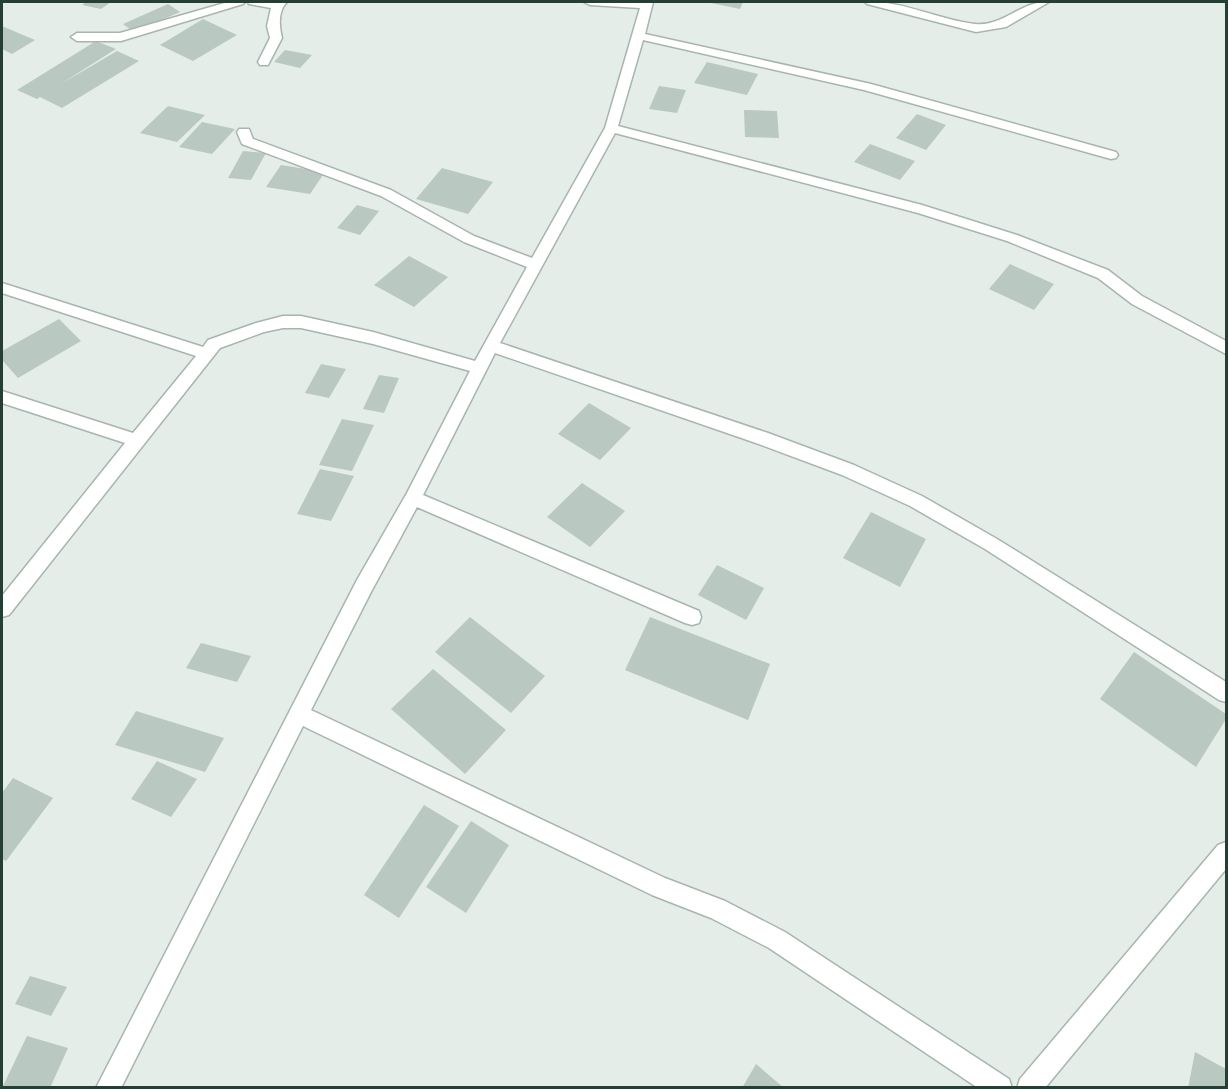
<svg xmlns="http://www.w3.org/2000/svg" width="1228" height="1089" viewBox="0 0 1228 1089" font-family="'PT Sans Narrow',sans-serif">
	<rect width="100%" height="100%" fill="#e5ede9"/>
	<g fill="#bac8c2">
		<path d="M86,2H111L101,9L82,5Z"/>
		<path d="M706,2H743L740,9Z"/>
		<path d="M168,4L180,12L134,32L123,24Z"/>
		<path d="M203,19L237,35L193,61L160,45Z"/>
		<path d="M2,26L35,40L12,54L2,49Z"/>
		<path d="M96,41L116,49L59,85L117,51L139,61L62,108L40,97L37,99L17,90Z"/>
		<path d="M285,50L312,55L300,68L274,62Z"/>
		<path d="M707,62L758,74L747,95L694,83Z"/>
		<path d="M659,86L686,90L677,113L649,109Z"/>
		<path d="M168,106L205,115L177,142L140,133Z"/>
		<path d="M744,110L777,111L779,138L745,137Z"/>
		<path d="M917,114L946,125L926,150L896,138Z"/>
		<path d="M202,122L235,129L212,154L179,147Z"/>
		<path d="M870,144L915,161L900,180L854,162Z"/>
		<path d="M243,151L266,153L251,180L228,178Z"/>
		<path d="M281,165L325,172L310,194L266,187Z"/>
		<path d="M442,168L493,182L468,214L416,199Z"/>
		<path d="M357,205L379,211L360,235L337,228Z"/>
		<path d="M409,256L448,277L414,307L374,285Z"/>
		<path d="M1010,264L1054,284L1034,310L989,289Z"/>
		<path d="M59,319L81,341L18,378L2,360V351Z"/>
		<path d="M321,364L346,369L329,398L305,393Z"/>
		<path d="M379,375L399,378L384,413L363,409Z"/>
		<path d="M589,403L631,428L600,460L558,434Z"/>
		<path d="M342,419L374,425L352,471L319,465Z"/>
		<path d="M320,469L354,476L331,521L297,514Z"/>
		<path d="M582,483L625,511L590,547L547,517Z"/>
		<path d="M871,512L926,539L900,587L843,558Z"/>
		<path d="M717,565L764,588L746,620L698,595Z"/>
		<path d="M470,617L545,676L511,713L435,652Z"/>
		<path d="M650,617L770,664L748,720L625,670Z"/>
		<path d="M201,643L251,656L237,682L186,668Z"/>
		<path d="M1134,652L1226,714V719L1196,767L1100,699Z"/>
		<path d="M433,669L506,730L465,774L391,709Z"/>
		<path d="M136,711L224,738L205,772L115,745Z"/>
		<path d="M157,761L197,779L171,817L131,799Z"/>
		<path d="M13,778L53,798L6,861L2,859V793Z"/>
		<path d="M424,805L459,826L399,918L364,895Z"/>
		<path d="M471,821L509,845L466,913L426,887Z"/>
		<path d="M30,976L67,987L51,1016L15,1004Z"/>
		<path d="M27,1036L68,1048L50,1088H2Z"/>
		<path d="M1195,1052L1226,1069V1088H1188Z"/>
		<path d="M756,1064L784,1088H742Z"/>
	</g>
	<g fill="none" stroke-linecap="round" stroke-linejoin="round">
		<g stroke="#a8b5af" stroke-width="3">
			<g id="minor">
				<path d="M228,2H245L243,4L121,41H77L71,37L77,33H120Z"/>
				<path d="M248,2H287C278,11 279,26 282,38L268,65H260L258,62L270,38L267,26L271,8L249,4Z"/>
				<path d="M584,2H653L645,34L871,84L1116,152L1118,155L1116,158L1111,159L864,90L643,40L618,126L922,205L1017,235L1108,270L1142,296L1226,341V354L1132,304L1098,278L1007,241L918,213L615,133L500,343L768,433L854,465L922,496L997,539L1226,682V702L1219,700L985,549L910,506L842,475L756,443L495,353L423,495L699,611L701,617L699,623L692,625L685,623L417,507L371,592L311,710L665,878L725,901L785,932L1009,1079L1012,1088H978L769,948L711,918L652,895L303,726L121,1088H96L357,580L407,493L470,371L373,344L301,328H283L264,332L220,348L9,615L2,617V596L125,443L2,403V391L133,433L196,356L2,293V283L203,347L208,340L256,323L283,316H301L373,332L475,361L527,267L464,242L381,196L242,144L237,132L239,129H249L253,139L391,190L474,236L532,258L605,128L640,8L590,5Z"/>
				<path d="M865,2C902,0 938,20 975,24C1003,27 1022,0 1049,2L1006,27L976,32L867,4Z"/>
				<path d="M1226,842V869L1045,1088H1017L1020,1079L1218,845Z"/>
			</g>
		</g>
		<use href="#minor" fill="#fff" fill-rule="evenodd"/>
	</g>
	<rect width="1228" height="1089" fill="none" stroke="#253f35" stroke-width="6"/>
</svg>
